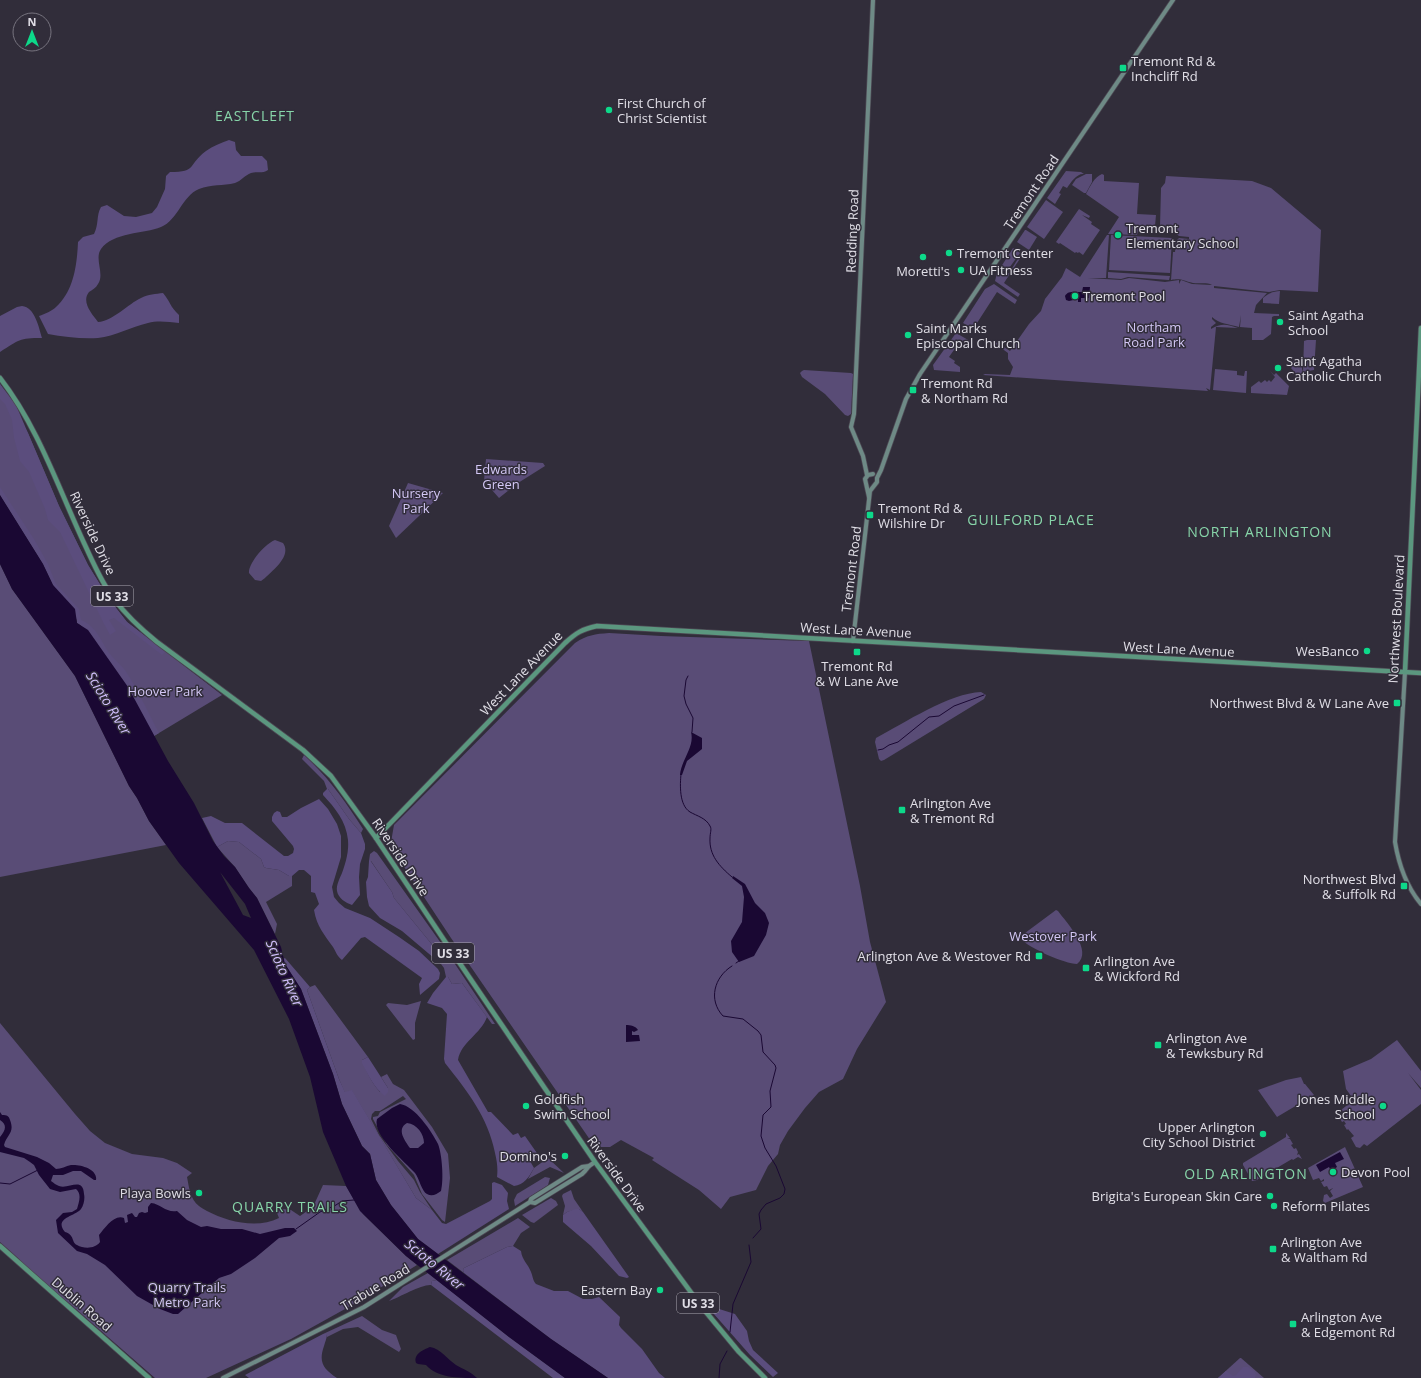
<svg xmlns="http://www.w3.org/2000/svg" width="1421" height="1378" viewBox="0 0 1421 1378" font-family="'Open Sans',sans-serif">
	<rect width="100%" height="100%" fill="#312d3a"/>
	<g fill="#594c76">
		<path d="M1066,171L1081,172L1084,174C1077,173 1071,182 1067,188L1063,186L1059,193L1061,194L1055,204L1047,198Z"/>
		<path d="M1086,174H1092V182L1086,193H1084L1072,185L1076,179Z"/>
		<path d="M1102,174L1104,175V181L1139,183L1137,214L1156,215L1155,226H1148L1147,230H1138L1137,235L1108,234L1119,217L1086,194C1090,187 1094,177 1102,174Z"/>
		<path d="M1166,176L1252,181L1271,188L1321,230L1318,292L1280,290L1269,292L1214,286V288L1267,293L1256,305L1254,313L1279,314V316H1274L1272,317L1271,334L1263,340H1252V328L1240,327L1241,315L1239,327C1229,324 1219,324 1212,317V319L1216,323L1211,327V329C1221,323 1227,324 1238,328L1216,327L1210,390L1206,388L1208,391L983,375L985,374L1010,375L1013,367L1008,359V353L993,342L998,343L1010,351L1029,324L1041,311L1045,299L1062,277L1066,268L1080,277L1107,235H1109L1106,278H1088L1121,280L1129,278L1165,282L1179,280V284L1181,280L1192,284L1212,285C1207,282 1200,284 1193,283C1183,281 1182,278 1171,280L1173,252H1175L1176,241L1179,238L1189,239V237L1179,236L1174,232L1163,231L1160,227L1161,188L1165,183Z"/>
		<path d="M1046,200L1063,212L1044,239L1027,227Z"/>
		<path d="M1079,209L1090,216L1089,218L1082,215L1092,222L1091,224L1100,230L1083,255L1079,252L1078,253L1076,252L1075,253L1060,243L1059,244L1056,242Z"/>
		<path d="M1025,230H1026L1037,237L1029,250L1017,242Z"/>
		<path d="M1111,235L1172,238L1170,273L1109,270Z"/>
		<path d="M1013,248L1020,253L1007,271H1001L999,270Z"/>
		<path d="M1021,254V257L1004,283L1020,294L1018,297L995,281L997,273H1009Z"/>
		<path d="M1108,272L1170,276L1169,280L1128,277L1121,279L1108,278Z"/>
		<path d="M994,284L1017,300L1015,304L997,292L977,323H976L972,328L963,323L985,289Z"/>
		<path d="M1280,291L1279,304L1263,303V298C1268,294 1273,291 1280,291Z"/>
		<path d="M956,333L970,341L968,344L961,340L955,346L956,347L949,357L955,361L954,363L960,367V372L934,370L933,365Z"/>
		<path d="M1307,340H1316L1314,370L1303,372V374L1298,378L1296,376L1297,375L1291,368L1292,367L1290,364L1295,360L1302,361V369L1303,372L1304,341Z"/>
		<path d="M1215,369L1237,371V375L1244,376L1245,371H1247L1246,393L1213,390Z"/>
		<path d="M804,370L851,373L853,374L851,414L848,416L845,415L825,394L802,377L800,373L802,371Z"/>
		<path d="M1270,371L1274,375L1276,373L1289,386L1287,395L1251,393V387L1259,381L1261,383L1265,380L1267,382L1269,380L1271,382L1275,377Z"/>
		<path d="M0,384L28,433L59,506L88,565L109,599L127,622L222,695L154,736L141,713L53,585L43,564L0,495Z"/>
		<path d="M486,459L543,463L545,466L518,483L499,498L484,481Z"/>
		<path d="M408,483L443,493L396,538L389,526Z"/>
		<path d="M275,540L283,543C292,556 273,570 265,578L261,581L255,580L249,573C248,563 266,543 275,540Z"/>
		<path d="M0,564L12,589L75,676L129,786L137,798L149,821L166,845L0,877Z"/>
		<path d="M609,633L661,636L809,641L860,886L870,942L886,1002L857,1049L843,1079L819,1092L805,1108L788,1131L780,1145L778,1154L768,1166L756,1190L730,1197L721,1209L699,1190L652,1160L654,1158L621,1140L610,1147H595L451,938L393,850L391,842L394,825L575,643C587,635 595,634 609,633Z"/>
		<path d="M981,692L986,695L984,699L884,760L881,761L879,759L875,742L876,738C904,723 950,693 981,692Z"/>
		<path d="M304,755C328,777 346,802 363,829L361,833L349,819L328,789H327L324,781L302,759Z"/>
		<path d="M228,841L239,842L261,859L264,867L266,868L279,870L289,876H292V886L266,902L277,924L275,934L257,898L249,888L235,867L217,847Z"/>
		<path d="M374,851L377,853L443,946L495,1024H492L462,983L452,984L448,977H446L444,968L441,964L443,962V958L394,898L392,892L371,861H369L370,854Z"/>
		<path d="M1056,910L1058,911C1066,922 1094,951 1077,964C1065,964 1029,948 1021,939V936Z"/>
		<path d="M315,985L368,1057L362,1060C367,1072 371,1082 380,1092L388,1088L381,1077L387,1074L393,1084L404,1090L432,1127L448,1154L450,1178L445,1222L442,1220L422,1194L414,1175L387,1145L373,1119V1117L378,1116L380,1112L406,1099L403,1096L380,1111H375L372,1114L371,1119L379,1135L398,1161L414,1180L420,1192L432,1210L416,1198L352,1091L345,1093L339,1079L307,990L310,987Z"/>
		<path d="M421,1001L415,1023V1039L413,1040L386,1005L388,1003L407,1005Z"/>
		<path d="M0,1023L75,1114L90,1131L105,1143L132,1154L163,1158L177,1163L192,1173L187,1177C189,1187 190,1199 199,1206C201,1208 204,1209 207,1211C228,1222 257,1229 279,1218L275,1208L291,1210L300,1216L313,1207L323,1185L346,1186L363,1214L406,1256L417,1265L354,1304L291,1339L206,1378H155L69,1303L35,1277L18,1258L0,1242Z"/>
		<path d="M1397,1040L1421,1071V1088L1408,1073L1421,1090V1104L1367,1146L1364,1144L1360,1148L1356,1147L1351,1138L1354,1136L1348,1129L1347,1130L1344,1125L1346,1124L1344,1121L1342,1122L1338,1115L1346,1117L1347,1110L1337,1113L1354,1100L1346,1089L1343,1071L1371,1059Z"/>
		<path d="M1301,1077L1304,1084H1305L1314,1095L1277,1117L1258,1090L1286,1080Z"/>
		<path d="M1286,1133L1290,1138H1287L1290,1139L1293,1144L1291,1145L1294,1149L1296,1148L1298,1152L1297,1155L1299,1154L1302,1159L1298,1157L1293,1160L1292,1159L1255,1181H1252L1243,1165V1163L1286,1137Z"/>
		<path d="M1345,1147L1363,1187L1325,1203L1323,1201L1324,1195L1327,1194L1330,1198L1333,1196L1330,1191L1333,1188L1329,1190L1327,1186L1324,1187L1321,1182L1324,1181V1179L1321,1181L1319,1178L1313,1180L1308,1168Z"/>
		<path d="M548,1158L564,1173L550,1167L528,1179L534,1168Z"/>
		<path d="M545,1177L550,1178L548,1185L515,1206L514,1200L517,1194Z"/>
		<path d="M571,1190L574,1199L583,1212L579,1209L567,1212L563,1215L565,1206L562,1196L563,1194Z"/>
		<path d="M551,1198L556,1201L558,1205L534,1223L531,1222L522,1215Z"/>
		<path d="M518,1218L530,1227L521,1233L513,1246L507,1247L464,1268L463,1270L464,1273L447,1260Z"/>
		<path d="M428,1273L437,1280L432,1281L431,1285C422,1284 400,1297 389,1301L403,1287Z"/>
		<path d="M362,1316L382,1330L396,1335L401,1349L399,1352L358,1327L343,1329L327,1337V1334H323Z"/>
		<path d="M1240,1358H1241L1264,1378H1218Z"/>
	</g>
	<g fill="#5b4d7d">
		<path d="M229,140L235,142L236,150L241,156H262L267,161L268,170C262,174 257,171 251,173C245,175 241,181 235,183C223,186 211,184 199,189C182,196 178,220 161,227C144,234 113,232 101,249C94,259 105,274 98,284C96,288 92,290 89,292C81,302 92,314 98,322C113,321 128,304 141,298C148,294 156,294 163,293C170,301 170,307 179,315V323C169,322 158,320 148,323C131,327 115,336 98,338C82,339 64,337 48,334L39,316C45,314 52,311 56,307C74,291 77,264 78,242L83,237L94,234C99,224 96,216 101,207L107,205L124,216L136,217L152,213L157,207L165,189L166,176L170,172C198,172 187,165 206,151C213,146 221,143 229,140Z"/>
		<path d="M22,306C35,307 39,328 42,338C19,338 19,340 0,352V316L17,307Z"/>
		<path d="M0,384L16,405L59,506L88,565L109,599L127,622L165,652L162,655L114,618L109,620L116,631L110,635L103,622L60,532L48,520L45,509L29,472L20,461L14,438L12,420L5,404L0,399Z"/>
		<path d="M0,487L34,539L48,564L56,584L79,609L81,620C97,626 101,642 110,654C115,660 121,665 125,670C138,690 148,712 159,733L154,736L128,687L88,630L77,623L75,609L53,585L43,564L0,495Z"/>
		<path d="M327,789H328L349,819L361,833L365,844V849L360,864L359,877L360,895L352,905C346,903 338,898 337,891C336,885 340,878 342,873C346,862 349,851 348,840C346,821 335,808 323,795V793Z"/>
		<path d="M319,799L328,809L337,824L341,836V857L332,887L334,897L339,903L345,908L370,918L399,937L419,951L438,969L440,973L439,979L420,995L419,984L422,978L365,937L361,938L342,960C337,956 336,952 333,947C324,934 317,927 314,910L319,904L315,893L311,892V876L304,870H299L292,876H289L279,870L266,868L264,867L261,859L239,842L228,841L217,847L202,818L211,816L225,823H242L284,856H288L293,853L294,849L293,846L272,821V817L274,813L277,811L280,812L282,817H287L301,808Z"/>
		<path d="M370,860L392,892L394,898L443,958V962L441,964L402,931L380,918L369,906L367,897L366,882L368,877L369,861Z"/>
		<path d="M285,958L310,987L307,990L339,1079L345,1092L352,1090L416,1198L432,1210L442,1223L446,1224L490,1201L492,1199V1183L494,1182L502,1185L508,1193L507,1201L509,1209L438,1254L418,1239L391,1205L376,1180L370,1154L362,1146L342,1104L333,1074L301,989L285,964L283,959Z"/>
		<path d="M446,977H448L452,984L462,983L487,1017C481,1034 461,1042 458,1060L488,1112H491L513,1135L518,1133L521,1138L525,1136L539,1156L530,1161L534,1168C529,1177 524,1185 514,1186L497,1177C498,1169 497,1161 495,1153C488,1117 467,1091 445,1063L444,1059L447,1014L442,1008L427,1003L433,993Z"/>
		<path d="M368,1057L388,1088V1092L385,1096C374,1088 368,1075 362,1063V1060Z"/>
		<path d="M575,1209H579L583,1212L629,1277L627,1278L619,1276L591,1246L563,1222V1215L567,1212Z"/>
		<path d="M513,1246L521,1251C522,1260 528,1264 531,1272C533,1277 533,1281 536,1284L554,1291H568L583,1299H592L599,1297L620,1317L619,1325L621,1328L642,1349L659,1373L665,1378H608L551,1339L464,1273L463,1270L464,1268L507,1247Z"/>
		<path d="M437,1280L509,1337L565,1378H553L431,1285L432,1281Z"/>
		<path d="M709,1303L716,1308L735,1314L747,1331L749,1341L753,1350L778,1373L773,1377L750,1355L706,1305Z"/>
		<path d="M323,1334H327C327,1338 325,1342 324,1346C318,1363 324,1369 337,1378H249L245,1375Z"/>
		<path d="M1243,1367H1248L1254,1371L1256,1375L1255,1378H1218L1226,1371L1233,1376L1236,1375Z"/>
	</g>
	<g fill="#1a0833" fill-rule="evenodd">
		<path d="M1083,287H1090L1089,298H1081V302H1078V299L1069,301L1066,300L1065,296C1068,290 1076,292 1082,292Z"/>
		<path d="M0,495L43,564L53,585L75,609L77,623L88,630L128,687L168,761L194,803L213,841L224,856L235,867L249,888L257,898L281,947L285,964L301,989L333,1074L342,1104L362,1146L370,1154L376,1180L391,1205L418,1239L551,1339L608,1378H565L509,1337L406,1256L360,1211L346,1186L323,1132L310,1077L289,1019L254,950L179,863L149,821L137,798L129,786L75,676L12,589L0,564ZM220,872L245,904L251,918L243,915Z"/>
		<path d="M691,732L702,738V749L687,761L682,775H680C681,760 695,747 691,732Z"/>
		<path d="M733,876L745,884L755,903L765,913L769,923L766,935L754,956L739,962L732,952L731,941L742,922L744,897L742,886L732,878Z"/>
		<path d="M626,1025C630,1025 636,1026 638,1030L634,1032L632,1031V1035H639L640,1041L626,1042Z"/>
		<path d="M400,1104C415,1106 432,1132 438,1144C442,1154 444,1180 441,1191C437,1194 432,1197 427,1194C422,1192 419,1178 415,1173C405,1162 372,1135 377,1119L392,1108ZM407,1123C417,1124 424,1134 424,1143L418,1148H410C405,1141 396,1129 407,1123Z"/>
		<path d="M0,1112L2,1115C7,1115 9,1116 10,1120C15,1133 7,1134 4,1145L5,1147L37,1157L49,1163L56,1169C61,1169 66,1166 71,1165C80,1164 98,1169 96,1180H94L81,1171H73L63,1175H53L51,1181C54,1183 56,1185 59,1186C68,1190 83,1176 84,1194C85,1198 84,1205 81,1209C76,1216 53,1218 65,1232C75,1235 71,1242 77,1245C84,1249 95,1249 100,1242L99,1235C105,1228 114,1214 124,1218L125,1223L128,1222L127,1215L132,1213L135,1217H137L139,1213L142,1212L145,1213L148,1212V1207L151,1203C161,1204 166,1213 177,1211L187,1220L201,1227L207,1226L221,1229H242L260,1234L285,1228H294L297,1231L290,1236L279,1238L255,1258L231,1274L219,1278L178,1314H173L160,1309L137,1296L105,1265L87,1254L77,1251L58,1233L56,1220L63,1213L72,1212L77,1209C79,1202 82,1194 76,1189L60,1192L50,1189L39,1175L34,1165L30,1162L24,1158L0,1152V1137C5,1131 8,1125 0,1120Z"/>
		<path d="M1340,1152L1344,1159L1335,1163L1337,1167L1331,1171L1329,1167L1320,1172L1316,1165Z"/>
		<path d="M430,1347C441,1349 447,1359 456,1365C463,1369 471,1372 477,1378C459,1378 437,1378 426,1365L418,1364L416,1363C413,1354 423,1350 430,1347Z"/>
	</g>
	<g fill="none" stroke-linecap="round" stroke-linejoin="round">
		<g stroke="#1a0833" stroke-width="1">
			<path d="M688,676L686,680L684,696L686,704L693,718L692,732"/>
			<path d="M878,750L883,749L889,745L898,742L929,717L939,716L954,706L984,695"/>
			<path d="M681,774C680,785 679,805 690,812C697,816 706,818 710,826C712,829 710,833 710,838C709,855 719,866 732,877"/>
			<path d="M736,963L739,961"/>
			<path d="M732,966C714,977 708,1000 723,1016L743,1019L758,1031L761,1035L763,1052L775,1065L776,1068L770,1091L771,1107L763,1115L761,1136L765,1148L776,1166L785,1189L784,1194L780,1198L766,1204L761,1210L759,1214L761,1229L753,1238"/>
			<path d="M0,1183L10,1184L38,1170"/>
			<path d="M296,1229L320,1212L336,1205L342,1201L354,1200"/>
			<path d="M730,1332L733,1304L751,1262L749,1245"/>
			<path d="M719,1378L720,1364L727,1351"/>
		</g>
		<g stroke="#4d4954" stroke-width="5.5">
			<g id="secondary">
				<path d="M867,475L863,456L851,427L854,414L856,372L873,0"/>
				<path d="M869,497L865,479L868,475L873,474"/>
				<path d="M853,641L870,491L877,482V478L881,470L906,399L920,374L1173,0"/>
				<path d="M1405,672L1395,842C1399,866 1406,886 1421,904"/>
				<path d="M530,1202L535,1203L582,1174L585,1171L589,1166"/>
				<path d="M223,1378L364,1307L530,1202L531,1199L582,1167L589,1166L595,1162"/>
			</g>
		</g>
		<g stroke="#4d4954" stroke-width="6">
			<g id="primary">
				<path d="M0,378C38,427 58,487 84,543C93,562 101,582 114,599C126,615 141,629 157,642L303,750L331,776L376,838L446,943L595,1162L701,1306L739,1352L765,1378"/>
				<path d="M1405,672L1421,328"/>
				<path d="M376,838L565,643C576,633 582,629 597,626L1421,673"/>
				<path d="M0,1246L149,1378"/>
			</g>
		</g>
		<use href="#secondary" stroke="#6e8a86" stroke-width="4"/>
		<use href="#primary" stroke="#5b977f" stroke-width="4.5"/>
	</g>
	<g fill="#0dd98a" stroke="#312d3a" stroke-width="1.5">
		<rect x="1119" y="64" width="8" height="8" rx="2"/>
		<circle cx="609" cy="110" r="4"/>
		<circle cx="1118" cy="235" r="4"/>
		<circle cx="949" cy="253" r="4"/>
		<circle cx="923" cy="257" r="4"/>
		<circle cx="961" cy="270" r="4"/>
		<circle cx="1075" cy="296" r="4"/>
		<circle cx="1280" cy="322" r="4"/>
		<circle cx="908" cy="335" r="4"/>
		<circle cx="1278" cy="368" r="4"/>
		<rect x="909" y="386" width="8" height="8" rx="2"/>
		<rect x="866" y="511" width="8" height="8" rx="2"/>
		<circle cx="1367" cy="651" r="4"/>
		<rect x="853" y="648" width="8" height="8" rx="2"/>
		<rect x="1393" y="699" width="8" height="8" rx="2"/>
		<rect x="898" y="806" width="8" height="8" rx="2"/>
		<rect x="1400" y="882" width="8" height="8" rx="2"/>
		<rect x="1035" y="952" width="8" height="8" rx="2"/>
		<rect x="1082" y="964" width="8" height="8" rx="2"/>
		<rect x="1154" y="1041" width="8" height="8" rx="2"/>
		<circle cx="526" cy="1106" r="4"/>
		<circle cx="1383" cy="1106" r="4"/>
		<circle cx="1263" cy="1134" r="4"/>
		<circle cx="565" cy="1156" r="4"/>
		<circle cx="1333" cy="1172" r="4"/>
		<circle cx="199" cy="1193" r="4"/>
		<circle cx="1270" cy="1196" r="4"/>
		<circle cx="1274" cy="1206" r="4"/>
		<rect x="1269" y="1245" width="8" height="8" rx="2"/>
		<circle cx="660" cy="1290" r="4"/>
		<rect x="1289" y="1320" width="8" height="8" rx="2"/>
	</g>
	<g text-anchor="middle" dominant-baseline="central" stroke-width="3" stroke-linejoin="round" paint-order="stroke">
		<g fill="#312d3a" stroke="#aca9b2" stroke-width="1">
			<rect x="91" y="586" width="42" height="20" rx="3"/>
			<rect x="432" y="943" width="42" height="20" rx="3"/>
			<rect x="677" y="1293" width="42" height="20" rx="3"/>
		</g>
		<g font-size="12" font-weight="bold" fill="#e0dee6">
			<text x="112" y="596">US 33</text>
			<text x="453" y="953">US 33</text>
			<text x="698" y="1303">US 33</text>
		</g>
		<g font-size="13" fill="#e0dee6" stroke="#312d3a" text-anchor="start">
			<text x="1131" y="61">Tremont Rd &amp;<tspan x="1131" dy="15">Inchcliff Rd</tspan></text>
			<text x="617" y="103">First Church of<tspan x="617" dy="15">Christ Scientist</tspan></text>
			<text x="1126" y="228">Tremont<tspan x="1126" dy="15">Elementary School</tspan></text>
			<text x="957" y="253">Tremont Center</text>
			<text x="969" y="270">UA Fitness</text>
			<text x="923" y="271" text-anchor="middle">Moretti's</text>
			<text x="1083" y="296">Tremont Pool</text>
			<text x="1288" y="315">Saint Agatha<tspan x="1288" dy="15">School</tspan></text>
			<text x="916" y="328">Saint Marks<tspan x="916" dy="15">Episcopal Church</tspan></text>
			<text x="1286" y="361">Saint Agatha<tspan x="1286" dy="15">Catholic Church</tspan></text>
			<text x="921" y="383">Tremont Rd<tspan x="921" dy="15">&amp; Northam Rd</tspan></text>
			<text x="878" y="508">Tremont Rd &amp;<tspan x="878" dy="15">Wilshire Dr</tspan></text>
			<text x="1359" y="651" text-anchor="end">WesBanco</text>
			<text x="857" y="666" text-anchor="middle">Tremont Rd<tspan x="857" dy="15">&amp; W Lane Ave</tspan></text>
			<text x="1389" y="703" text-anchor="end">Northwest Blvd &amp; W Lane Ave</text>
			<text x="910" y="803">Arlington Ave<tspan x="910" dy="15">&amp; Tremont Rd</tspan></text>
			<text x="1396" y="879" text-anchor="end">Northwest Blvd<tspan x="1396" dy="15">&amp; Suffolk Rd</tspan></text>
			<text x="1031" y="956" text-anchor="end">Arlington Ave &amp; Westover Rd</text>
			<text x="1094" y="961">Arlington Ave<tspan x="1094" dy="15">&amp; Wickford Rd</tspan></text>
			<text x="1166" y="1038">Arlington Ave<tspan x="1166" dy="15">&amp; Tewksbury Rd</tspan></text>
			<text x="534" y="1099">Goldfish<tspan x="534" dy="15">Swim School</tspan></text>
			<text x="1375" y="1099" text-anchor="end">Jones Middle<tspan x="1375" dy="15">School</tspan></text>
			<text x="1255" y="1127" text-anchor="end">Upper Arlington<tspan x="1255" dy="15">City School District</tspan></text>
			<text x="557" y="1156" text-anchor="end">Domino's</text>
			<text x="1341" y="1172">Devon Pool</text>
			<text x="191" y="1193" text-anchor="end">Playa Bowls</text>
			<text x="1262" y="1196" text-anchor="end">Brigita's European Skin Care</text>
			<text x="1282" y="1206">Reform Pilates</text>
			<text x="1281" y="1242">Arlington Ave<tspan x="1281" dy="15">&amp; Waltham Rd</tspan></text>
			<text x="652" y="1290" text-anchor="end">Eastern Bay</text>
			<text x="1301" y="1317">Arlington Ave<tspan x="1301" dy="15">&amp; Edgemont Rd</tspan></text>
		</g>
		<g font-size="13" fill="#e0dee6" stroke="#312d3a">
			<text transform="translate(1031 192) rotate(-56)">Tremont Road</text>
			<text transform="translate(852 231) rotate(-88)">Redding Road</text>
			<text transform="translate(93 533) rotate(65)">Riverside Drive</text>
			<text transform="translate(851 569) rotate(-83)">Tremont Road</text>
			<text transform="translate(1396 619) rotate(-87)">Northwest Boulevard</text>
			<text transform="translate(856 630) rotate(3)">West Lane Avenue</text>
			<text transform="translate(1179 649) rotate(3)">West Lane Avenue</text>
			<text transform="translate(521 673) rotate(-46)">West Lane Avenue</text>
			<text transform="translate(401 857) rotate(56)">Riverside Drive</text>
			<text transform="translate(617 1174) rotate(54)">Riverside Drive</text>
			<text transform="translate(375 1287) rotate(-31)">Trabue Road</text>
			<text transform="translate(82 1304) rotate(41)">Dublin Road</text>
		</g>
		<g font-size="13" fill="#d4c8f6" stroke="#312d3a">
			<text x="1154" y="327">Northam<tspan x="1154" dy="15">Road Park</tspan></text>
			<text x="501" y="469">Edwards<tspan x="501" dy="15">Green</tspan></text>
			<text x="416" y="493">Nursery<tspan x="416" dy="15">Park</tspan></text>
			<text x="165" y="691">Hoover Park</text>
			<text x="1053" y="936">Westover Park</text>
			<text x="187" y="1287">Quarry Trails<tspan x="187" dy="15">Metro Park</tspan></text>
		</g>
		<g font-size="14" letter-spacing="1" fill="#87d5a9" stroke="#312d3a">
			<text x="255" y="115">EASTCLEFT</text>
			<text x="1031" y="519">GUILFORD PLACE</text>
			<text x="1260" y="531">NORTH ARLINGTON</text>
			<text x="1246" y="1173">OLD ARLINGTON</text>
			<text x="290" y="1206">QUARRY TRAILS</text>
		</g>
		<g font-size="14" font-style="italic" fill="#d1bffd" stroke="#312d3a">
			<text transform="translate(109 703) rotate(58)">Scioto River</text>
			<text transform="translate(285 973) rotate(66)">Scioto River</text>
			<text transform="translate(435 1264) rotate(39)">Scioto River</text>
		</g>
	</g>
	<g transform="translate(32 32)"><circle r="19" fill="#312d3a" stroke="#77747f"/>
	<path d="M0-3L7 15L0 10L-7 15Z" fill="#0dd98a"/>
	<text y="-6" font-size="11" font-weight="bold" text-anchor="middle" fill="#e0dee6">N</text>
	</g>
</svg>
